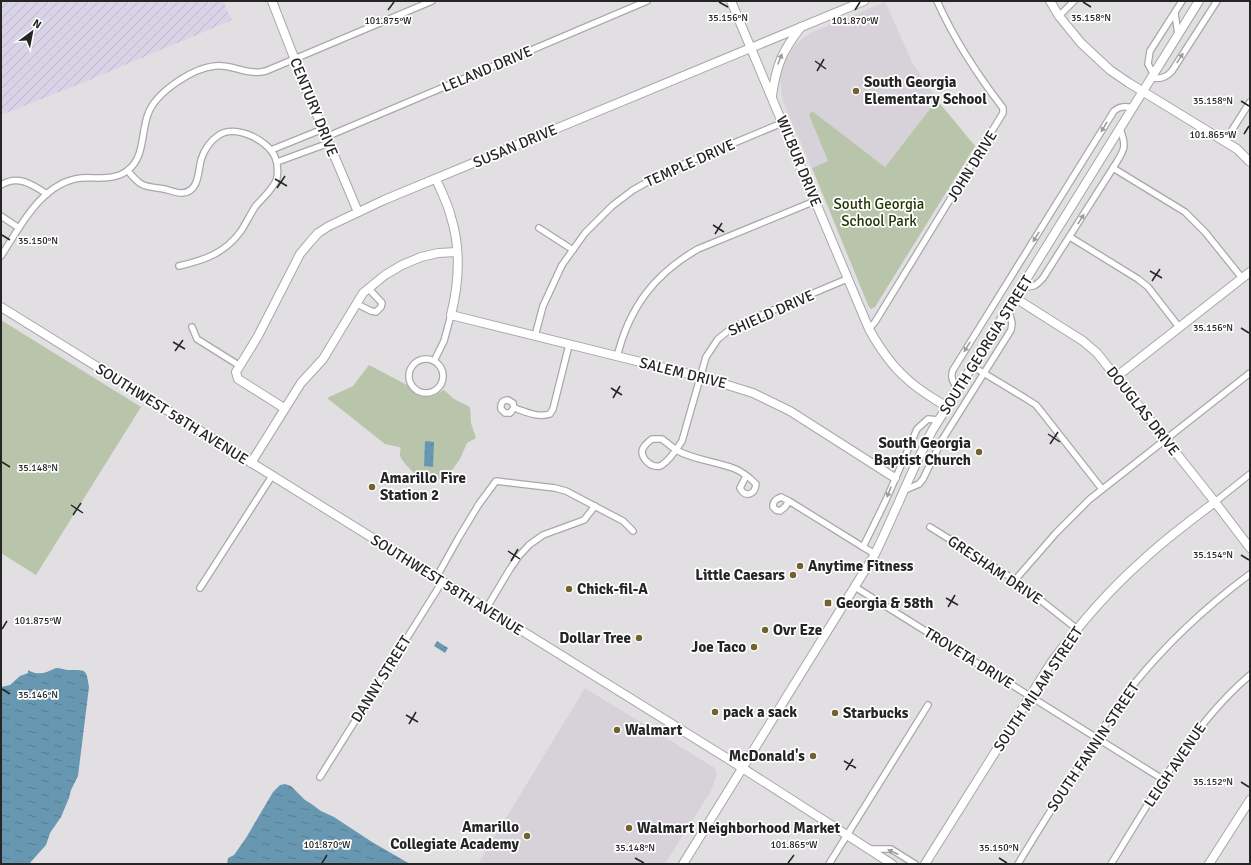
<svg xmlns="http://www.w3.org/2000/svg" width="1251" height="865" viewBox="0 0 1251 865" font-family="Signika,sans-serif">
	<defs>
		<pattern id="industrial-furrows" width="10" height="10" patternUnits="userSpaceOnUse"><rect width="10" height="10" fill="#d9d3e8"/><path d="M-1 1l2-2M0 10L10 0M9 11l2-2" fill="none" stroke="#bab5c7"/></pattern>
		<pattern id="water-ripples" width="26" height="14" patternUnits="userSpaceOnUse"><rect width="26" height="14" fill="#6898b1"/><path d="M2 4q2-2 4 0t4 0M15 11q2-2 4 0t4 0" fill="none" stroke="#557c90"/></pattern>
	</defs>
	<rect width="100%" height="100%" fill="#e2dfe2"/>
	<g fill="#d7d1da">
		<path d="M885,2L912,62L937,100L885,167L812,111L809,115L828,161L812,168L783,102L780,79L785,60L797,43L810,33Z"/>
		<path d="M585,688L715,768L717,774L712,789L665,864H478Z"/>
	</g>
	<path fill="url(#industrial-furrows)" d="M1,1H223L232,20L87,81L1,115Z"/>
	<g fill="#b9c5aa">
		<path d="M937,100L975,146L875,307L871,309L868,305L812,168L828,161L809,115L812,111L885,167Z"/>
		<path d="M1,320L141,407L36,575L1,553Z"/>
		<path d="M369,365L407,385L414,392L423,396L435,395L444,390L454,399L470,407L471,423L476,438L467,443L460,459L450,473L440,479L428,484C422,480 401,463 400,455C400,455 400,449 401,449L399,447L385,444L327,398L353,386Z"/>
	</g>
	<g fill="url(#water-ripples)">
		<path d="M425,441L434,442L433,467L424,466Z"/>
		<path d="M437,641L448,648L445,653L434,646Z"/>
		<path d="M56,668C61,668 65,670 69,670C87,670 86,669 89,687L78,776L71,790L69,798L61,817L50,833L46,845L29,864H1V687L10,685L20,676L28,673V670C38,676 46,673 56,668Z"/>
		<path d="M285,784L291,786L305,800L310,803L321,811L334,817L372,842L410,864H227L228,858L234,855L246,838L273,792L280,785Z"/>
	</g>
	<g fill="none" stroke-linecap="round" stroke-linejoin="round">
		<g stroke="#a9a7aa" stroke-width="8">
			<g id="street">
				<path d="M1175,13L1178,35"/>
				<path d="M1059,16L1074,1"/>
				<path d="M1154,75L1148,64L1150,51L1182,1"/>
				<path d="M1151,78C1160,79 1166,78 1172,71L1217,1"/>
				<path d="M326,137L647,1"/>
				<path d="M1225,141L1250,102"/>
				<path d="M271,150L323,129"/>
				<path d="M277,162L329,143"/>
				<path d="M1113,168L1185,212L1205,232L1242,278"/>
				<path d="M128,171C141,187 143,186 164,189C169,190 176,193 182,193C199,192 198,172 201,160C204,150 210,141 219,135C235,124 268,140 275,157C278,164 278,171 277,178C274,189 262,198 255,207C250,215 246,223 241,231C225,253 205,260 179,266"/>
				<path d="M1,185C18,174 33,185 47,194"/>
				<path d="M1,216L19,228"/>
				<path d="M539,228L573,250"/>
				<path d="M1070,237L1138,279L1148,287L1179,327"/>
				<path d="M1,256C20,227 42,182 81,178C97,177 115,181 128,170C145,157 141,132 148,114C156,92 193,68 215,66C229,64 241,72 254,72C258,73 262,72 266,71L432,1"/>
				<path d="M1022,287C1033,287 1035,287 1043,278L1113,168C1123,151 1128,149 1120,129"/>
				<path d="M357,304L371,311L376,312L381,307L382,303L368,288"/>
				<path d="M192,327L197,339L240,366"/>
				<path d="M869,329L875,322L1003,113V108C976,73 955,41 937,1"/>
				<path d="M535,336L543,306L562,265L585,233L612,206L633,190L667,171L782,123"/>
				<path d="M617,357C629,308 654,274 698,249L815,201"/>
				<circle cx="426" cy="376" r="17"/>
				<path d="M434,361L444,341L451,315"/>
				<path d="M972,366L1025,398L1036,405L1044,415L1102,489"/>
				<path d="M958,389C953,382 950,378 953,370L1114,111C1120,106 1125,106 1133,108"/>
				<path d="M514,408L510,413H505L501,409C500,403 503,400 508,400L513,403L514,408C526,412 538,418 550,414L553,409L569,345"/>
				<path d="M652,439H662L676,450C672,455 667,463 660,466C652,468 642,460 642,451C643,446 648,442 652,439Z"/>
				<path d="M746,476L740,488C745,498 755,495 756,484C750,478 741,471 733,468C714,461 694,460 676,450L682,441L706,357L718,339L733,327L847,279"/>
				<path d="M905,490L919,484L923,479L942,440L1011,330L1012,323L1008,308"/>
				<path d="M789,501L785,507L780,511L776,510L773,507C773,501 776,499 781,497L789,501L863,547L875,554"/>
				<path d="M1215,502L1250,474"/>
				<path d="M930,527L1015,580L1077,629"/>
				<path d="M863,547L886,500L917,429L928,419L939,420"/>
				<path d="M436,578L459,537L479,504L496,481L555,488L566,491L623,521L633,531"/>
				<path d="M1015,580L1056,533L1090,499L1250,373"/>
				<path d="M855,587L1164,780"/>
				<path d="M200,588L272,476"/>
				<path d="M486,609L510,569L519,556L529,545L543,535L584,520L595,506"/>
				<path d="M320,777L442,582"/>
				<path d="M869,849H891L915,864"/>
				<path d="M829,864L928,705"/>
				<path d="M1018,864C1037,832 1057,801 1077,769C1095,740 1113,711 1134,684C1168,642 1207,606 1250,574"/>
				<path d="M1111,864C1151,800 1192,724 1250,675"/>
			</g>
		</g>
		<g stroke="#a9a7aa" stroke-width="10">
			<g id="secondary">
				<path d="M272,1L307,91L358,212"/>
				<path d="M731,1L869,329C879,347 890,364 906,378C918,390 933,398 947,407"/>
				<path d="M1050,1L1059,16L1081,43L1110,70L1129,83L1237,149L1250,162"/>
				<path d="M772,96C776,66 782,51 801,27"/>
				<path d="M436,179C441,191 448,204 451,217C461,249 459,283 451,315L705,378L753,393L790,411L895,478"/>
				<path d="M1015,298L1083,341L1097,353L1215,502L1250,548"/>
				<path d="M1,307L733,762L892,864"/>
				<path d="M1116,377L1250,272"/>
				<path d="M284,408L238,379L236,372L258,336L300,254L310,242L318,233L329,226L384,200L864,1"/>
				<path d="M251,463L301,383L323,359L363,293L385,275L402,265L421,257L438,253L457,252"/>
				<path d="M683,864L875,554C895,513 911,471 932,431L1199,1"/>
				<path d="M925,864L1051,663C1078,626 1108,591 1142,561C1165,539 1190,521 1215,502"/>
				<path d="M1209,864L1250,800"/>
			</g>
		</g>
		<use href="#street" stroke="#fff" stroke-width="5.5"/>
		<use href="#secondary" stroke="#fff" stroke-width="8"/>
	</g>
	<defs><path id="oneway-solid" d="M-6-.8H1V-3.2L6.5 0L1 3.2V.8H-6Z"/></defs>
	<g fill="#9d9d9d">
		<use href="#oneway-solid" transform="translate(1180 58) rotate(-57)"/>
		<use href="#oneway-solid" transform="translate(780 59) rotate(-68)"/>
		<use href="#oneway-solid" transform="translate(1104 127) rotate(121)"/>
		<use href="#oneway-solid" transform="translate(1081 219) rotate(-58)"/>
		<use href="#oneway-solid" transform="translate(1036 237) rotate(122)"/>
		<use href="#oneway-solid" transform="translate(967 347) rotate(122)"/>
		<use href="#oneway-solid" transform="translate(889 492) rotate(112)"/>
		<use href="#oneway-solid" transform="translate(893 852) rotate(-156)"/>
	</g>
	<path fill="none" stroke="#262526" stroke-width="1.5" d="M719,2L728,7M1083,2L1091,7M388,10L394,2M855,10L860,2M815,61L826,69M817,71L824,59M1241,101L1249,106M1244,134L1249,126M275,179L287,186M277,188L285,176M713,225L724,232M715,234L722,223M2,235L10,240M1150,271L1162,278M1152,281L1160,269M1241,328L1249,333M173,342L185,349M175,351L183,340M611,388L622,395M613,398L620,386M1048,434L1060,442M1050,444L1058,432M2,462L10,467M71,505L83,513M73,515L81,503M508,551L520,559M1241,555L1249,560M511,561L518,549M946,598L958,605M948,607L955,595M2,629L7,621M2,689L10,694M406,715L418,722M409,724L416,712M844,761L856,768M846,770L853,759M1241,782L1249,787M635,858L644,863M999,858L1007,863M322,863L327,855M788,863L794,855"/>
	<g fill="#716230" stroke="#fff" stroke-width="1.5">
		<circle cx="856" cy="91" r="4"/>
		<circle cx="979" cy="452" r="4"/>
		<circle cx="372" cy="487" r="4"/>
		<circle cx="800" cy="566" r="4"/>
		<circle cx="793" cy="575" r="4"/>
		<circle cx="569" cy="589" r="4"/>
		<rect x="824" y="599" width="8" height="8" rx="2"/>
		<circle cx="765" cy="630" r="4"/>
		<circle cx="639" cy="638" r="4"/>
		<circle cx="754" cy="647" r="4"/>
		<circle cx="715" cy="712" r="4"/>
		<circle cx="835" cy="713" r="4"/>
		<circle cx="617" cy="730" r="4"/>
		<circle cx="813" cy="756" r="4"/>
		<circle cx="629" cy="828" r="4"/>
		<circle cx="527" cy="836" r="4"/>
	</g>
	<g text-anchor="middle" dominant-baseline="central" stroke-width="3.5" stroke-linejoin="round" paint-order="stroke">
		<g font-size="15" fill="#262526" stroke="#fff">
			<text transform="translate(487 69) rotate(-23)">LELAND DRIVE</text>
			<text transform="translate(314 107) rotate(68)">CENTURY DRIVE</text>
			<text transform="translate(515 146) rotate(-23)">SUSAN DRIVE</text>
			<text transform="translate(799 161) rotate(68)">WILBUR DRIVE</text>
			<text transform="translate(690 163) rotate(-24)">TEMPLE DRIVE</text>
			<text transform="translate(972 166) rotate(-58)">JOHN DRIVE</text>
			<text transform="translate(771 313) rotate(-24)">SHIELD DRIVE</text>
			<text transform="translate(986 345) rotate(-58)">SOUTH GEORGIA STREET</text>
			<text transform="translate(683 373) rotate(14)">SALEM DRIVE</text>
			<text transform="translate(1143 411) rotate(52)">DOUGLAS DRIVE</text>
			<text transform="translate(172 414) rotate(32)">SOUTHWEST 58TH AVENUE</text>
			<text transform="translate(995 570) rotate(34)">GRESHAM DRIVE</text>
			<text transform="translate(447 585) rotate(32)">SOUTHWEST 58TH AVENUE</text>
			<text transform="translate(969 658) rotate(32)">TROVETA DRIVE</text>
			<text transform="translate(381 679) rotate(-58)">DANNY STREET</text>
			<text transform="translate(1038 689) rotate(-56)">SOUTH MILAM STREET</text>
			<text transform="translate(1093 747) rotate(-56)">SOUTH FANNIN STREET</text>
			<text transform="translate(1175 765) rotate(-56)">LEIGH AVENUE</text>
		</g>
		<g font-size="15" font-weight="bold" fill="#262526" stroke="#fff" text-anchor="start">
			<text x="864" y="82">South Georgia<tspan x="864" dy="17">Elementary School</tspan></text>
			<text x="971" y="443" text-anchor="end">South Georgia<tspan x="971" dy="17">Baptist Church</tspan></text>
			<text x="380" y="478">Amarillo Fire<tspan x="380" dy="17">Station 2</tspan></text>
			<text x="808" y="566">Anytime Fitness</text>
			<text x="785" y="575" text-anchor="end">Little Caesars</text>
			<text x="577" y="589">Chick-fil-A</text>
			<text x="836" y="603">Georgia &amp; 58th</text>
			<text x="773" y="630">Ovr Eze</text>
			<text x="631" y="638" text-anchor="end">Dollar Tree</text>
			<text x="746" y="647" text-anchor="end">Joe Taco</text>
			<text x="723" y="712">pack a sack</text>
			<text x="843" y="713">Starbucks</text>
			<text x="625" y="730">Walmart</text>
			<text x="805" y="756" text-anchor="end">McDonald's</text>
			<text x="519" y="827" text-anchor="end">Amarillo<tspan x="519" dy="17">Collegiate Academy</tspan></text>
			<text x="637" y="828">Walmart Neighborhood Market</text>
		</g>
		<g font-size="15" fill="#233403" stroke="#fff">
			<text x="879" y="204">South Georgia<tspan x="879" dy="17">School Park</tspan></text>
		</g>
	</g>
	<g font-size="10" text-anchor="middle" fill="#262526" stroke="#fff" stroke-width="3.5" stroke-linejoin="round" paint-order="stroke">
		<text x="728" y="21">35.156°N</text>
		<text x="1091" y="21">35.158°N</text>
		<text x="388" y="24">101.875°W</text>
		<text x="855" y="24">101.870°W</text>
		<text x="1213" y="104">35.158°N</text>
		<text x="1213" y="138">101.865°W</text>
		<text x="38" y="244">35.150°N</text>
		<text x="1213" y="331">35.156°N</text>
		<text x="38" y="471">35.148°N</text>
		<text x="1213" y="558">35.154°N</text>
		<text x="38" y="624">101.875°W</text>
		<text x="38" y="698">35.146°N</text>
		<text x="1213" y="785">35.152°N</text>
		<text x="327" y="848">101.870°W</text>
		<text x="794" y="848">101.865°W</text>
		<text x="635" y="851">35.148°N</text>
		<text x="999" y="851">35.150°N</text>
	</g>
	<rect width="1251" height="865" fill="none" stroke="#262526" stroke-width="4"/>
	<g transform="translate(32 32) rotate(32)" stroke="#ffffff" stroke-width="3" paint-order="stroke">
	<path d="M0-3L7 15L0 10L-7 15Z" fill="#262526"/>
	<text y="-6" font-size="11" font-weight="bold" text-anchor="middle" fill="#262526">N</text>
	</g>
</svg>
